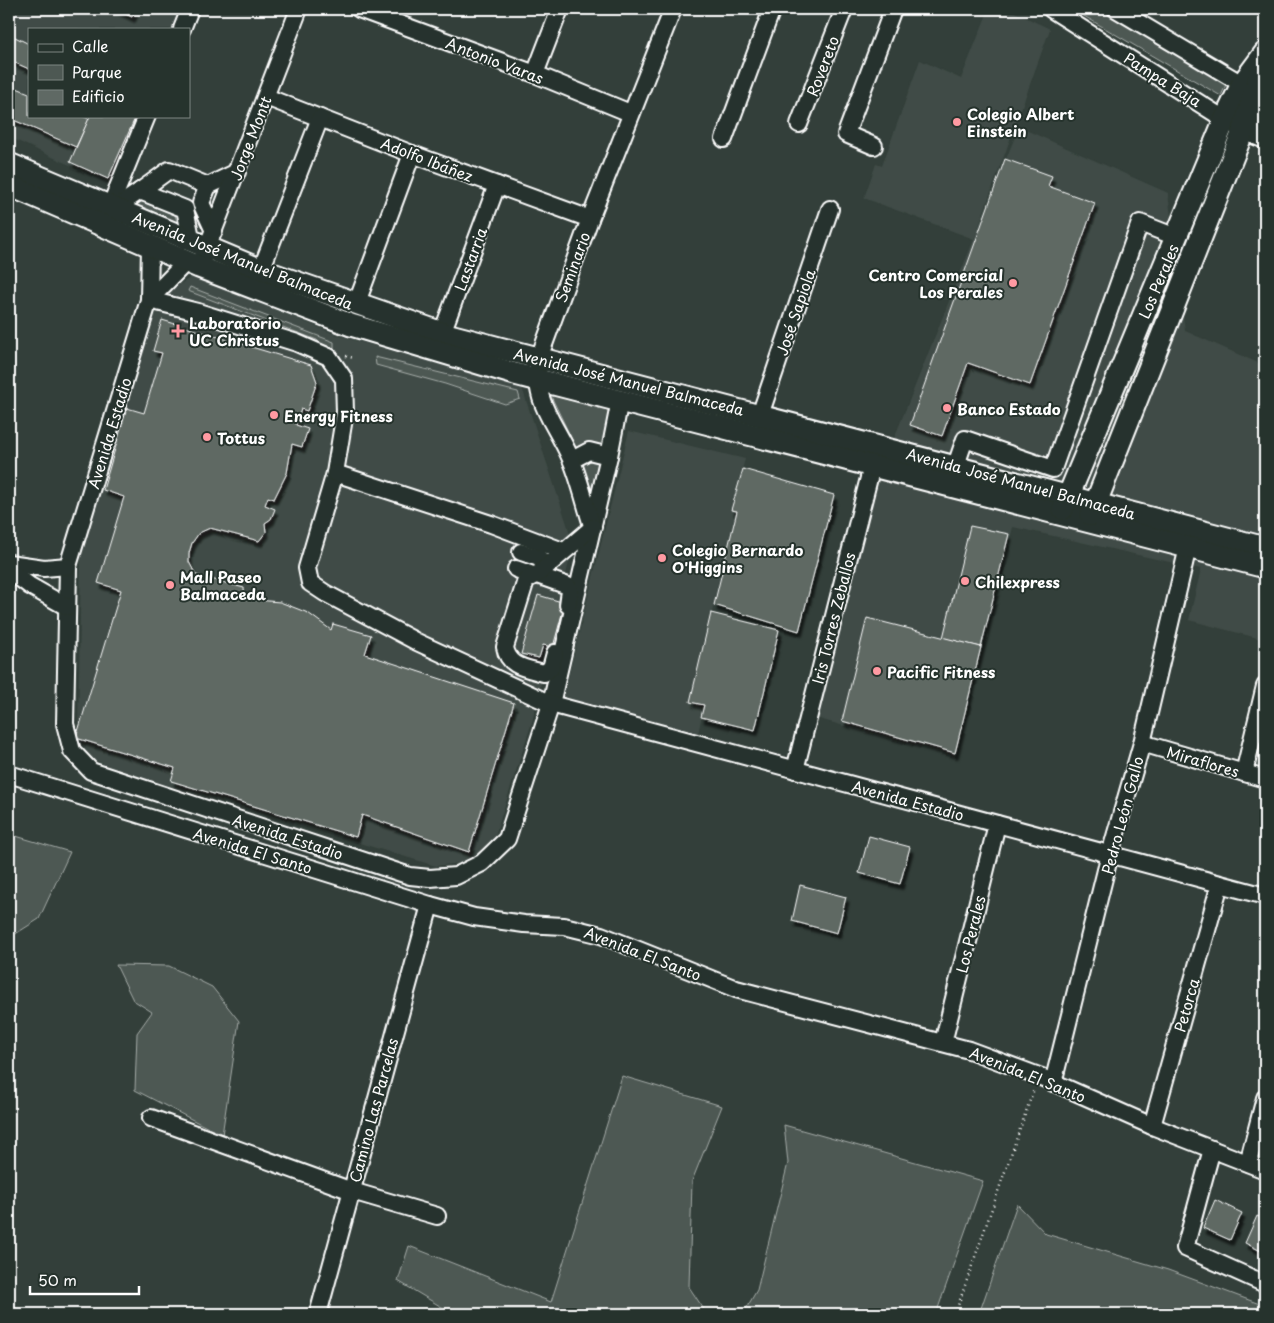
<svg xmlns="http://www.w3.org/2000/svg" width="1274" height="1323" viewBox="0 0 1274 1323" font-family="'Playpen Sans',sans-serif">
	<defs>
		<filter id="shadow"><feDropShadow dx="3" dy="5.5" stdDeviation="1" flood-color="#0009"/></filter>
	</defs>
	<rect width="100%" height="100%" fill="#333f3a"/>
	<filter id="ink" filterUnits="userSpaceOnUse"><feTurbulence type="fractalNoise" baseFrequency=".02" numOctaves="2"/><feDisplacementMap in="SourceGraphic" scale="10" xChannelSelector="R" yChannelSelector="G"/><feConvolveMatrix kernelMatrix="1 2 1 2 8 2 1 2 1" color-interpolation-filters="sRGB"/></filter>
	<g filter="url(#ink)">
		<g fill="#404c47">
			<path d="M9,9H185L177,29H29V116H140L111,184L9,137Z"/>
			<path d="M989,9H1008L1050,29L978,228L1019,127L1168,193L1185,331L1265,366V640L1189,620L1201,569L1013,527L955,757L816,718L873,491L974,239L864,198L876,164L882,166L920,60L961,79Z"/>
			<path d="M193,276L337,335L522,388L568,527L572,549L532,722L495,836L482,854L461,863L436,866L116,770L91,758L78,737L81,557L150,303Z"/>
			<path d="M629,431L745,459L731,509L737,511L690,701L704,705L698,734L562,702Z"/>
		</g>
		<g fill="#4d5853" stroke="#a6aca9">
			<path d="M1072,9H1109L1230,75L1221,96Z"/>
			<path d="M138,200L175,215L180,232L125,209Z"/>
			<path d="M190,287L334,342V348L325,349L317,340L188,291Z"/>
			<path d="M375,357L518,392L520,399L505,404L445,384L376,365Z"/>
			<path d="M550,394L613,407L605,450L578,452Z"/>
			<path d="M590,458L600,463L593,508L582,461Z"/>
			<path d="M1265,713V772L1248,766Z"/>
			<path d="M9,834L70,852L39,919L9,938Z"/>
			<path d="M116,965L169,966L212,987L239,1021L222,1135L135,1090L137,1033L152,1012L133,1000Z"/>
			<path d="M622,1076L722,1106L692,1181L689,1287L707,1314H444L445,1309L398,1281L409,1246L551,1302Z"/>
			<path d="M784,1125L983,1181L936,1314H743L757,1290L788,1163Z"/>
			<path d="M1017,1204L1046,1234L1168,1270L1265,1306V1314H979Z"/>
		</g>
		<g fill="#5f6964" stroke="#fff" filter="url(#shadow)">
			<path d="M115,9H136L132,17Z"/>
			<path d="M9,34L29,44V69L9,60Z"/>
			<path d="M9,85L29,93V116H82L89,119L76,147L9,118Z"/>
			<path d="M90,116H136L108,179L70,162Z"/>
			<path d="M1005,159L1052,176L1048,186L1095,203L1030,385L968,363L942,436L910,425Z"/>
			<path d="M162,320L311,365L317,382L307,411L301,409L296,425L308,429L302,447L292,444L287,473L274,499L268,497L265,505L275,509L271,519L265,523L266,532L259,541L210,528L199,533L192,543L189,553V562L196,575L244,588L245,599L280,602L308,613L331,630L333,624L371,635L365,654L514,703L469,852L362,815L356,837L171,781L175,768L76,738L121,590L98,583L124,497L103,490L127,408L144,413L162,353L153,351Z"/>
			<path d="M743,469L834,495L799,631L714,605L737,511L731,510Z"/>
			<path d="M970,526L1009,534L981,647L943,638Z"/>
			<path d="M538,595L565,603L553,647L543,645L539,658L521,654Z"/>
			<path d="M711,613L779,630L755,730L701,717L704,705L690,702Z"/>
			<path d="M867,618L981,647L955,753L842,721Z"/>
			<path d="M869,836L910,847L900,884L859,873Z"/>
			<path d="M800,885L846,897L837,933L792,921Z"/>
			<path d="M1215,1200L1242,1213L1230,1240L1203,1228Z"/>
			<path d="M1257,1216L1265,1219V1253L1245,1243Z"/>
		</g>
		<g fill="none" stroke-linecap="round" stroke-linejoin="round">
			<g stroke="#fff" stroke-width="20">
				<g id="minor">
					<path d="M359,9L535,74L630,113"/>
					<path d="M1051,9L1243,131L1265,140"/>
					<path d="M1116,9L1242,84L1251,101L1265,140"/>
					<path d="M182,29L190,9"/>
					<path d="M535,74L560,9"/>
					<path d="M266,97L412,154L590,219"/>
					<path d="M799,124L844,9"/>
					<path d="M724,139L772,9"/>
					<path d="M874,146L846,134L893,9"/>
					<path d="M140,191L169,170L208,186"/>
					<path d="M110,207L147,116"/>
					<path d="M114,209L140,191L185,209L192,242"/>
					<path d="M214,231L201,203L208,186L237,172"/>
					<path d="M150,246L149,300L68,566L65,724L72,751L91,771L410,876L430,878L456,876L482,863L507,839L551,704L609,456L620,400"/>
					<path d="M203,258L299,9"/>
					<path d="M261,270L320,118"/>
					<path d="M149,300L198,312L297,343L329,357L344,379L345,412L335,473L307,568L310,583L325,593L417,642L551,704L1265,896"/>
					<path d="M149,300L187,261"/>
					<path d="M356,305L412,154"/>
					<path d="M442,333L497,185"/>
					<path d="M760,415L830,209"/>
					<path d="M572,460L589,451L609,456"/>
					<path d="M956,465L965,439L1053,469L1140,223L1176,237"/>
					<path d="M335,473L491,524L563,551"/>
					<path d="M592,525C585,504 580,480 571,459C554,420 532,403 539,358L590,219L673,9"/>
					<path d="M521,552L539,558L546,567"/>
					<path d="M9,563L44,568L68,566"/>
					<path d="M516,569L533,575"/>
					<path d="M9,570L30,586L67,607"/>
					<path d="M537,575L568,586L570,591L568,605"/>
					<path d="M555,653L551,668L544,673C526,668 508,667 505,647L526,580L539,573L593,527"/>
					<path d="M1142,743L1265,779"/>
					<path d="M795,770L872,466"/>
					<path d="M1244,773L1265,686"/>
					<path d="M9,774L430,905L474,917L524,924L564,926L601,935L736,989L969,1050L1039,1076L1152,1126L1265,1170"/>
					<path d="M943,1043L997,824"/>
					<path d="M1053,1083L1110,854L1142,743L1188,547"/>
					<path d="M151,1118L352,1191L437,1216"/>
					<path d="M1152,1126L1220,884"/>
					<path d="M1212,1149L1185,1248L1265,1284"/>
					<path d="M1248,1163L1265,1098"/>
					<path d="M318,1314L430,905"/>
				</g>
			</g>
			<g stroke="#fff" stroke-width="25">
				<g id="major">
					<path d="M9,164L261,270L442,333L1265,548"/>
					<path d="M9,185L199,267L351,325L515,374L1265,567"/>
					<path d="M1063,509L1225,119L1242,84L1265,53"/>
					<path d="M1091,515L1243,131L1261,70"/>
				</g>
			</g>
			<g stroke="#fff" stroke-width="2.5" stroke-dasharray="1 4" stroke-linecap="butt">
				<path d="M346,356L354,358"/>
				<path d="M955,1314L1034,1089"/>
			</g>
			<use href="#minor" stroke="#26332d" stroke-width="16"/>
			<use href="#major" stroke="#26332d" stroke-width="21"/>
		</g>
	</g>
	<g fill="#ff9aa2" stroke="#26332d" stroke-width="2">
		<circle cx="957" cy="122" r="5"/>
		<circle cx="1013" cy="283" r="5"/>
		<path d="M175.5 323.5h5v5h5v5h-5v5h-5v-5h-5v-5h5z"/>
		<circle cx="947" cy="408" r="5"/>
		<circle cx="274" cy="415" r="5"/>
		<circle cx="207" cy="437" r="5"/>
		<circle cx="662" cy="558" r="5"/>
		<circle cx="965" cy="581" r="5"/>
		<circle cx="170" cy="585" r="5"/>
		<circle cx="877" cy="671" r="5"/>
	</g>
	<g text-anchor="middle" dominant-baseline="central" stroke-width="4" stroke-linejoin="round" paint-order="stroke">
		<g font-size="15" fill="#fff" stroke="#26332d">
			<text transform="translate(495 60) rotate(21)">Antonio Varas</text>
			<text transform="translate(822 66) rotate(-69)">Rovereto</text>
			<text transform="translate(1163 79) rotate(32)">Pampa Baja</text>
			<text transform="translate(250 138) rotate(-69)">Jorge Montt</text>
			<text transform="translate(427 159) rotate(21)">Adolfo Ibáñez</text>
			<text transform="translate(470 259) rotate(-70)">Lastarria</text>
			<text transform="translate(243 260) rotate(22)">Avenida José Manuel Balmaceda</text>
			<text transform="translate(572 267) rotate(-70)">Seminario</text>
			<text transform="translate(1158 281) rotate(-67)">Los Perales</text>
			<text transform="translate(795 312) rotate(-71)">José Sapiola</text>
			<text transform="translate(629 381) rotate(14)">Avenida José Manuel Balmaceda</text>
			<text transform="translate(109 433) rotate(-73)">Avenida Estadio</text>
			<text transform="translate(1021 483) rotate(15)">Avenida José Manuel Balmaceda</text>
			<text transform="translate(833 618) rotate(-76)">Iris Torres Zeballos</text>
			<text transform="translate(1203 761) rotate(16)">Miraflores</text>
			<text transform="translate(908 800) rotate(15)">Avenida Estadio</text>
			<text transform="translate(1122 815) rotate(-75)">Pedro León Gallo</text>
			<text transform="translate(288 836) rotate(18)">Avenida Estadio</text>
			<text transform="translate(253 850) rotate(17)">Avenida El Santo</text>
			<text transform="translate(970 934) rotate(-76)">Los Perales</text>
			<text transform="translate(643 953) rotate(21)">Avenida El Santo</text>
			<text transform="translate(1186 1005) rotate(-74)">Petorca</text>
			<text transform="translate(1028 1074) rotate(22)">Avenida El Santo</text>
			<text transform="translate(373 1110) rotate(-75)">Camino Las Parcelas</text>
		</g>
		<g font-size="15" font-weight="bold" fill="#fff" stroke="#26332d" text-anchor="start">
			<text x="967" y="113">Colegio Albert<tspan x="967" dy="17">Einstein</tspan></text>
			<text x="1003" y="274" text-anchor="end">Centro Comercial<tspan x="1003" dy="17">Los Perales</tspan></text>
			<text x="189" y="322">Laboratorio<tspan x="189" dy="17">UC Christus</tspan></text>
			<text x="957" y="408">Banco Estado</text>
			<text x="284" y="415">Energy Fitness</text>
			<text x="217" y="437">Tottus</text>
			<text x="672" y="549">Colegio Bernardo<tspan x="672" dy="17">O'Higgins</tspan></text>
			<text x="180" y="576">Mall Paseo<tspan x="180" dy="17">Balmaceda</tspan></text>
			<text x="975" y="581">Chilexpress</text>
			<text x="887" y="671">Pacific Fitness</text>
		</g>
	</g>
	<rect width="1274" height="1323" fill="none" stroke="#26332d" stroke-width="30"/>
	<rect x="15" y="15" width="1244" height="1293" fill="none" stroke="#fff" stroke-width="2" filter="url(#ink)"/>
	<rect x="28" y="28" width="162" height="90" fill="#26332d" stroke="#7d8581"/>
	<rect x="38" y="44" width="25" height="8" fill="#26332d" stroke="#7d8581"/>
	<text x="72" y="52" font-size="15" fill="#ffffff">Calle</text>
	<rect x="38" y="65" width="25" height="15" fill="#4d5853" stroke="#7d8581"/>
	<text x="72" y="78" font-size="15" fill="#ffffff">Parque</text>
	<rect x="38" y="90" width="25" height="15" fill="#5f6964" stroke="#7d8581"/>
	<text x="72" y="102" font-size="15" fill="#ffffff">Edificio</text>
	<path d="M30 1286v8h109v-8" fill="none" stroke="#ffffff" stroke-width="2.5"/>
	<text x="38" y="1286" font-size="15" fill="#ffffff" stroke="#26332d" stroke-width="4" paint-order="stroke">50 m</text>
</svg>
